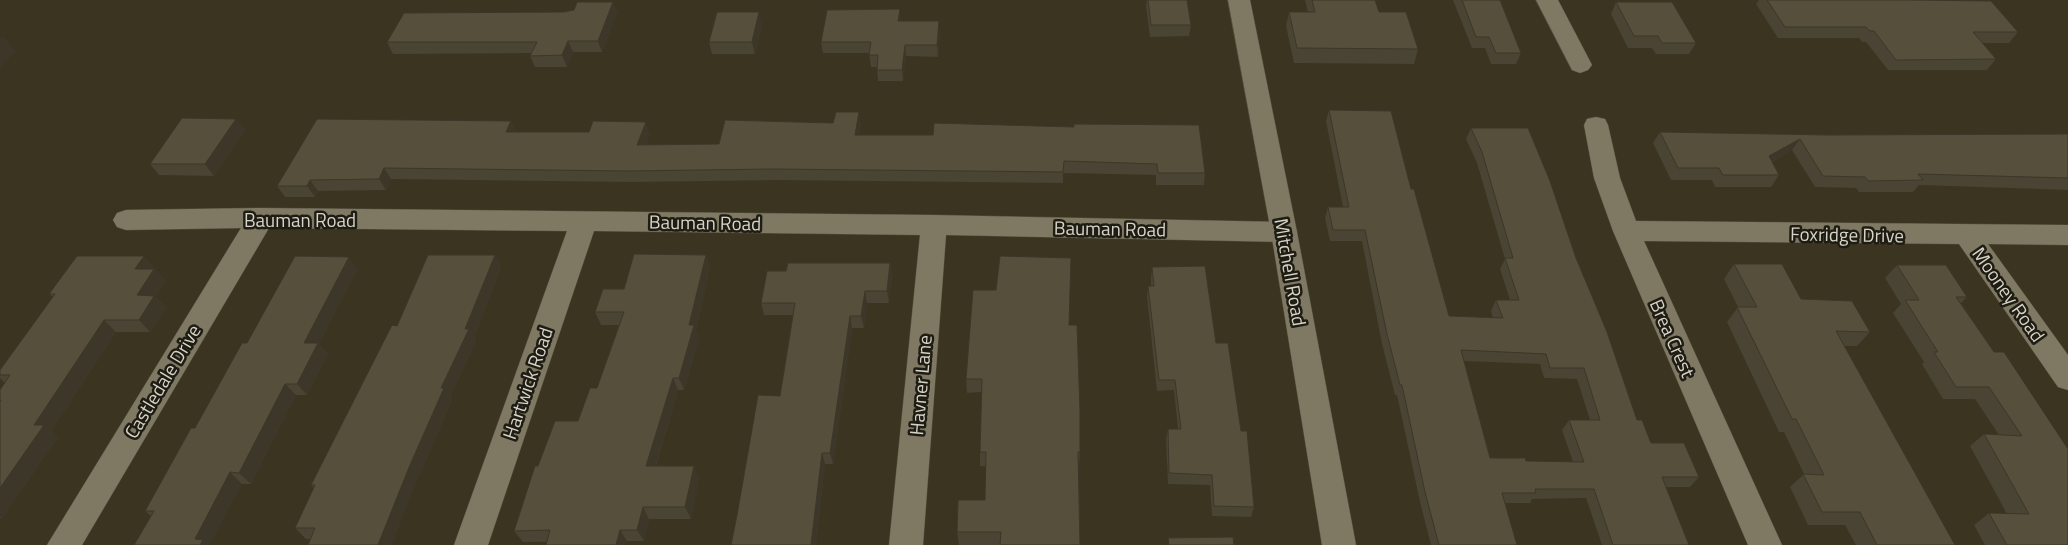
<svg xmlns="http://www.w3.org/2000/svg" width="2068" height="545" viewBox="0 0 2068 545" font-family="'Titillium Web',sans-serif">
	<rect width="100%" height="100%" fill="#3a3421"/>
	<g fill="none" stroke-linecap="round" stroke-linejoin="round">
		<g stroke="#544f3e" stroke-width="1">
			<g id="street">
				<path d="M1536,0H1558L1592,65L1588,70L1580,73L1572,70Z"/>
				<path d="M1596,117L1605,119L1608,125L1620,178L1636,221L2068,225V245L1988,244L2068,355V390L2058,387L1959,244L1644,241L1782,545H1748L1613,231L1594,178L1584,125L1587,119Z"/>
				<path d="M261,208L934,215L1284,222L1293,225L1297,232L1293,239L1284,242L946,235L923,545H889L920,235L594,231L488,545H454L567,231L269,228L82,545H47L241,228L126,230L117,227L113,220L117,213L126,210Z"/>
			</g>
		</g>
		<g stroke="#544f3e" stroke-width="1">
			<path id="secondary" d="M1228,0H1250L1297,232L1356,545H1322L1271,232Z"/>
		</g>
		<use href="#street" fill="#7f7963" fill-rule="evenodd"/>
		<use href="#secondary" fill="#7f7963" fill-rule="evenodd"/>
	</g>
	<g fill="#494433" fill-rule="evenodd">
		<path d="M1147,0H1187L1191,25L1189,36L1150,37L1146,6Z"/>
		<path d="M1305,0H1375L1379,12L1418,49L1414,64L1294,63L1286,26L1289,12H1308Z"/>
		<path d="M1453,0H1500L1521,53L1516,64H1491L1485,48H1472Z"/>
		<path d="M1759,0H1767L2018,32L2009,43H1982L1996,59L1987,70H1888L1866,42H1862L1859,38H1778L1756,4Z"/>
		<path d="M613,2L617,13L602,52H573L567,67H535L530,56L531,53L393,54L387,42L574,10Z"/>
		<path d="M1616,2L1696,43L1689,54H1656L1652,48H1628L1611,14Z"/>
		<path d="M901,21L940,33L938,57L906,56L903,81H878L877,67H871L869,53H823L821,42Z"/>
		<path d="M762,24L755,54H712L709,42Z"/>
		<path d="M1329,110L1411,189L1449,316L1493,318L1491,311L1496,300H1510L1500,269L1505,259L1477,163L1466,139L1471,128L1576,258L1637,420L1651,443L1699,477L1690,487H1666L1689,545H1602L1586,498L1532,499L1530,503H1505L1517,545H1431L1420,502L1397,395H1395L1382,344L1362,241H1330L1325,218L1328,207H1343L1326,121ZM1464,361L1540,364L1544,378L1577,379L1590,420H1569L1562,430L1573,462L1526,461L1490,458Z"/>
		<path d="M511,121L516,132L650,134L646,145L719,144L861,124L859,135H933L1074,127L1205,173L1204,185H1156V175L1063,173V183L775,180L632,182L391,179L386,190L318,191L315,197H285L277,186Z"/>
		<path d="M245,130L214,176L159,175L150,164Z"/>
		<path d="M1660,132L1827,135L2068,134V190L1919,185L1913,192H1859L1856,188L1815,187L1792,150L1772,162L1779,175L1771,187H1715L1712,180H1671L1653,143Z"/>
		<path d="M495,255L501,267L474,338L476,341L450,397L452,400L419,476L311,539H306L295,528L314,488L311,485L397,326Z"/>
		<path d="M706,255L710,268L696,330L699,338L684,390H678L656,466H694L699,478L691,519H649L644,541L523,542L514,531L538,466L578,421L597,388L619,325H601L595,312L624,289Z"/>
		<path d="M890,263L892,275L889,303H867L864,328H852L833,464H825L816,545H731L780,396L793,315H764L761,303L786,271Z"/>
		<path d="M1734,264L1801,299L1870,332L1857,346H1844L1955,545H1856L1845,525H1808L1790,487L1804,474L1784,432H1779L1727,322L1738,307L1724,279Z"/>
		<path d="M1897,265L1967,297L1961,303L1994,352L2068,545H1985L1974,525L1989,513L2007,514L1970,446L1984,434L1999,435L1975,399H1943L1922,364L1924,362L1893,313L1901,304L1885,278Z"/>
		<path d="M1152,267L1216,343L1241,431L1254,507L1251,517L1212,516L1210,485L1168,484L1166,439L1168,429H1178L1174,390L1157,391L1147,297L1148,286H1151V278Z"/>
		<path d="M155,268L154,269L166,281L155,297L166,308L150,332H116L51,431L58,437L2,518H0V390L5,383L0,378V370L53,297L49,294Z"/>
		<path d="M357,269L319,344L328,354L307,395H296L251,484H242L151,516L145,511L247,343Z"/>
		<path d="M1069,325L1080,452L1079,466L1080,545H959L957,532L985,500L986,466H980V452L982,392L967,393L966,379Z"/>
	</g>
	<g fill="#3c3729">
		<path d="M613,2L617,13L602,52L598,41Z"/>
		<path d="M900,9L901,21L899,33L898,21Z"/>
		<path d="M759,12L762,24L755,54L752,42Z"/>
		<path d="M939,21L940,33L938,57L937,45Z"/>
		<path d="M3,36L16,51L0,68V38Z"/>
		<path d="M568,41L573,52L567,67L562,55Z"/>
		<path d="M905,45L906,56L903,81L902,70Z"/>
		<path d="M859,112L861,124L857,146L855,135Z"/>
		<path d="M236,119L245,130L214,176L205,164Z"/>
		<path d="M511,121L516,132H506Z"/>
		<path d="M646,122L650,134L642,156L637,145Z"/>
		<path d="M1800,139L1792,150L1761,168L1769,156Z"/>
		<path d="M384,168L391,179L386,190L379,179Z"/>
		<path d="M310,180L318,191L315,197L307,186Z"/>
		<path d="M495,255L501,267L474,338L476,341L450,397L452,400L419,476L392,545H378Z"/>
		<path d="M706,255L710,268L696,330L699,338L684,390L679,378L689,325Z"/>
		<path d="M144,256L166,281L155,297L166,308L150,332L139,320L135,269Z"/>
		<path d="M349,257L357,269L319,344L328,354L307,395L297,384L304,343Z"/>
		<path d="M890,263L892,275L889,303L887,291Z"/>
		<path d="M865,291L867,303L864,328L861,316Z"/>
		<path d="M850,316L852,328L833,464L830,453Z"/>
		<path d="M104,320L116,332L51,431L58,437L2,518L0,517V488L34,425Z"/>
		<path d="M673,378L678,390L652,478L646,466Z"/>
		<path d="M285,384L296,395L251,484L239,473Z"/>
		<path d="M822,453L825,464L816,545H811Z"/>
		<path d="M694,466L699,478L691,519L685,507Z"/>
		<path d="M230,472L242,484L210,545H200L195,539Z"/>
		<path d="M643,507L649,519L644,541L637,530Z"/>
		<path d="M620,530L627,541L626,545H616Z"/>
	</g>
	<g fill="#554f3b" stroke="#3c3729" fill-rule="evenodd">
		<path d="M1148,0H1187L1191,25H1151Z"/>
		<path d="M1312,0H1375L1379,12H1406L1418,49L1297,48L1289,12H1315Z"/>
		<path d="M1462,0H1500L1521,53H1496L1489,37H1476Z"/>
		<path d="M1767,0H1911L1991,1L2018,32H1973L1996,59L1896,60L1874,31H1870L1866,27H1785Z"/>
		<path d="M577,2H613L598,41H568L562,55L530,56L537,42H387L404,13L564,12L574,10Z"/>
		<path d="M1616,2H1672L1696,43H1662L1658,36H1634Z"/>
		<path d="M900,9L898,21H939L937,45H905L902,70H877L878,55H869L871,42H821L827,10Z"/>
		<path d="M717,12H759L752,42H709Z"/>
		<path d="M1329,110L1391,111L1411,189H1414L1449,316L1503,318L1496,300H1519L1505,258H1513L1482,152L1471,128H1528L1550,181L1576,258L1607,332L1637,420H1642L1651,443H1684L1699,477H1662L1689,545H1613L1594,489H1535L1536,493H1502L1517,545H1439L1425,492L1402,385H1400L1387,334L1365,230H1333L1328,207H1349ZM1461,350L1546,354L1550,368H1584L1600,420H1569L1584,462L1526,461L1525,458H1490Z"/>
		<path d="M836,112H859L855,135H933L934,123L1074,127V124L1199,125L1205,173H1158L1157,164L1064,161L1063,172L772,169L627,171L384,168L379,179L310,180L307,186H277L317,119L511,121L506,132H589L593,121L646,122L637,145L719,144L725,120L833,123Z"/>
		<path d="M182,118L236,119L205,164H150Z"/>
		<path d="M1660,132L1827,135L2068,134V178L1918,174L1923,180L1868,181L1865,177L1823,176L1800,139L1769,156L1779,175H1723L1719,168H1678Z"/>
		<path d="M634,254L706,255L689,325H694L679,378H673L646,466H694L685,507H643L637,530H620L616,545H546L550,530L514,531L535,466H538L555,421H578L590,388H597L624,312H595L603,289H624Z"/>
		<path d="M428,255H495L465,329H469L441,388H444L410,465L378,545H308L315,528H295L315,485H311L392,325L397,326Z"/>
		<path d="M77,256H144L135,269H154L137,295L154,296L139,320H104L34,425H44L0,488V402L1,400H0V390L10,375H0V370L55,294H49Z"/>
		<path d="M295,256L349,257L304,343H318L297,384H285L239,473L230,472L195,539L203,540L200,545H134L154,511H145L191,428H195L242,343H247Z"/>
		<path d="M1000,256L1071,258L1069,325H1077L1080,411V452H1078L1080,545H1000L1001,532H957L958,500H985L986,452H980L982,379H966L973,290H996Z"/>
		<path d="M788,263H890L887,291H865L861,316H850L830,453H822L811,545H731L737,515L758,395L780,396L795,303H761L767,271H786Z"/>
		<path d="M1734,264H1782L1801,299L1852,301L1870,332L1836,331L1955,545H1877L1860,512H1822L1803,474L1824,475L1796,419H1792L1737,307H1757Z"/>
		<path d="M1897,265H1946L1967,297H1956L1994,352H2004L2068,449V545H2007L1989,513L2029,514L1984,434L2022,436L1989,387H1956L1934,352H1938L1905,300H1919Z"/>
		<path d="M1205,266L1216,343H1228L1241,431H1247L1254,507L1214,506L1212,475L1169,473L1168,429H1181L1175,380H1159L1148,286H1154L1152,267Z"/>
		<path d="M1233,537L1234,545H1169L1168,538Z"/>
	</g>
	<g text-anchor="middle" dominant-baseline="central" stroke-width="5" stroke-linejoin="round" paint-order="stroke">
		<g font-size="19" fill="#d6d3c7" stroke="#1f1c13">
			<text x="300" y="219">Bauman Road</text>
			<text transform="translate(705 222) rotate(1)">Bauman Road</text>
			<text transform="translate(1110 228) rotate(1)">Bauman Road</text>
			<text transform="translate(1847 234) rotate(1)">Foxridge Drive</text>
			<text transform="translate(1291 272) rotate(80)">Mitchell Road</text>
			<text transform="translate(2009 294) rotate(55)">Mooney Road</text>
			<text transform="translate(1673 338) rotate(66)">Brea Crest</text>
			<text transform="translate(162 381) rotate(-59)">Castledale Drive</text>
			<text transform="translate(527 383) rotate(-71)">Hartwick Road</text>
			<text transform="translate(920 385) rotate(-85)">Havner Lane</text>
		</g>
	</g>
</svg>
